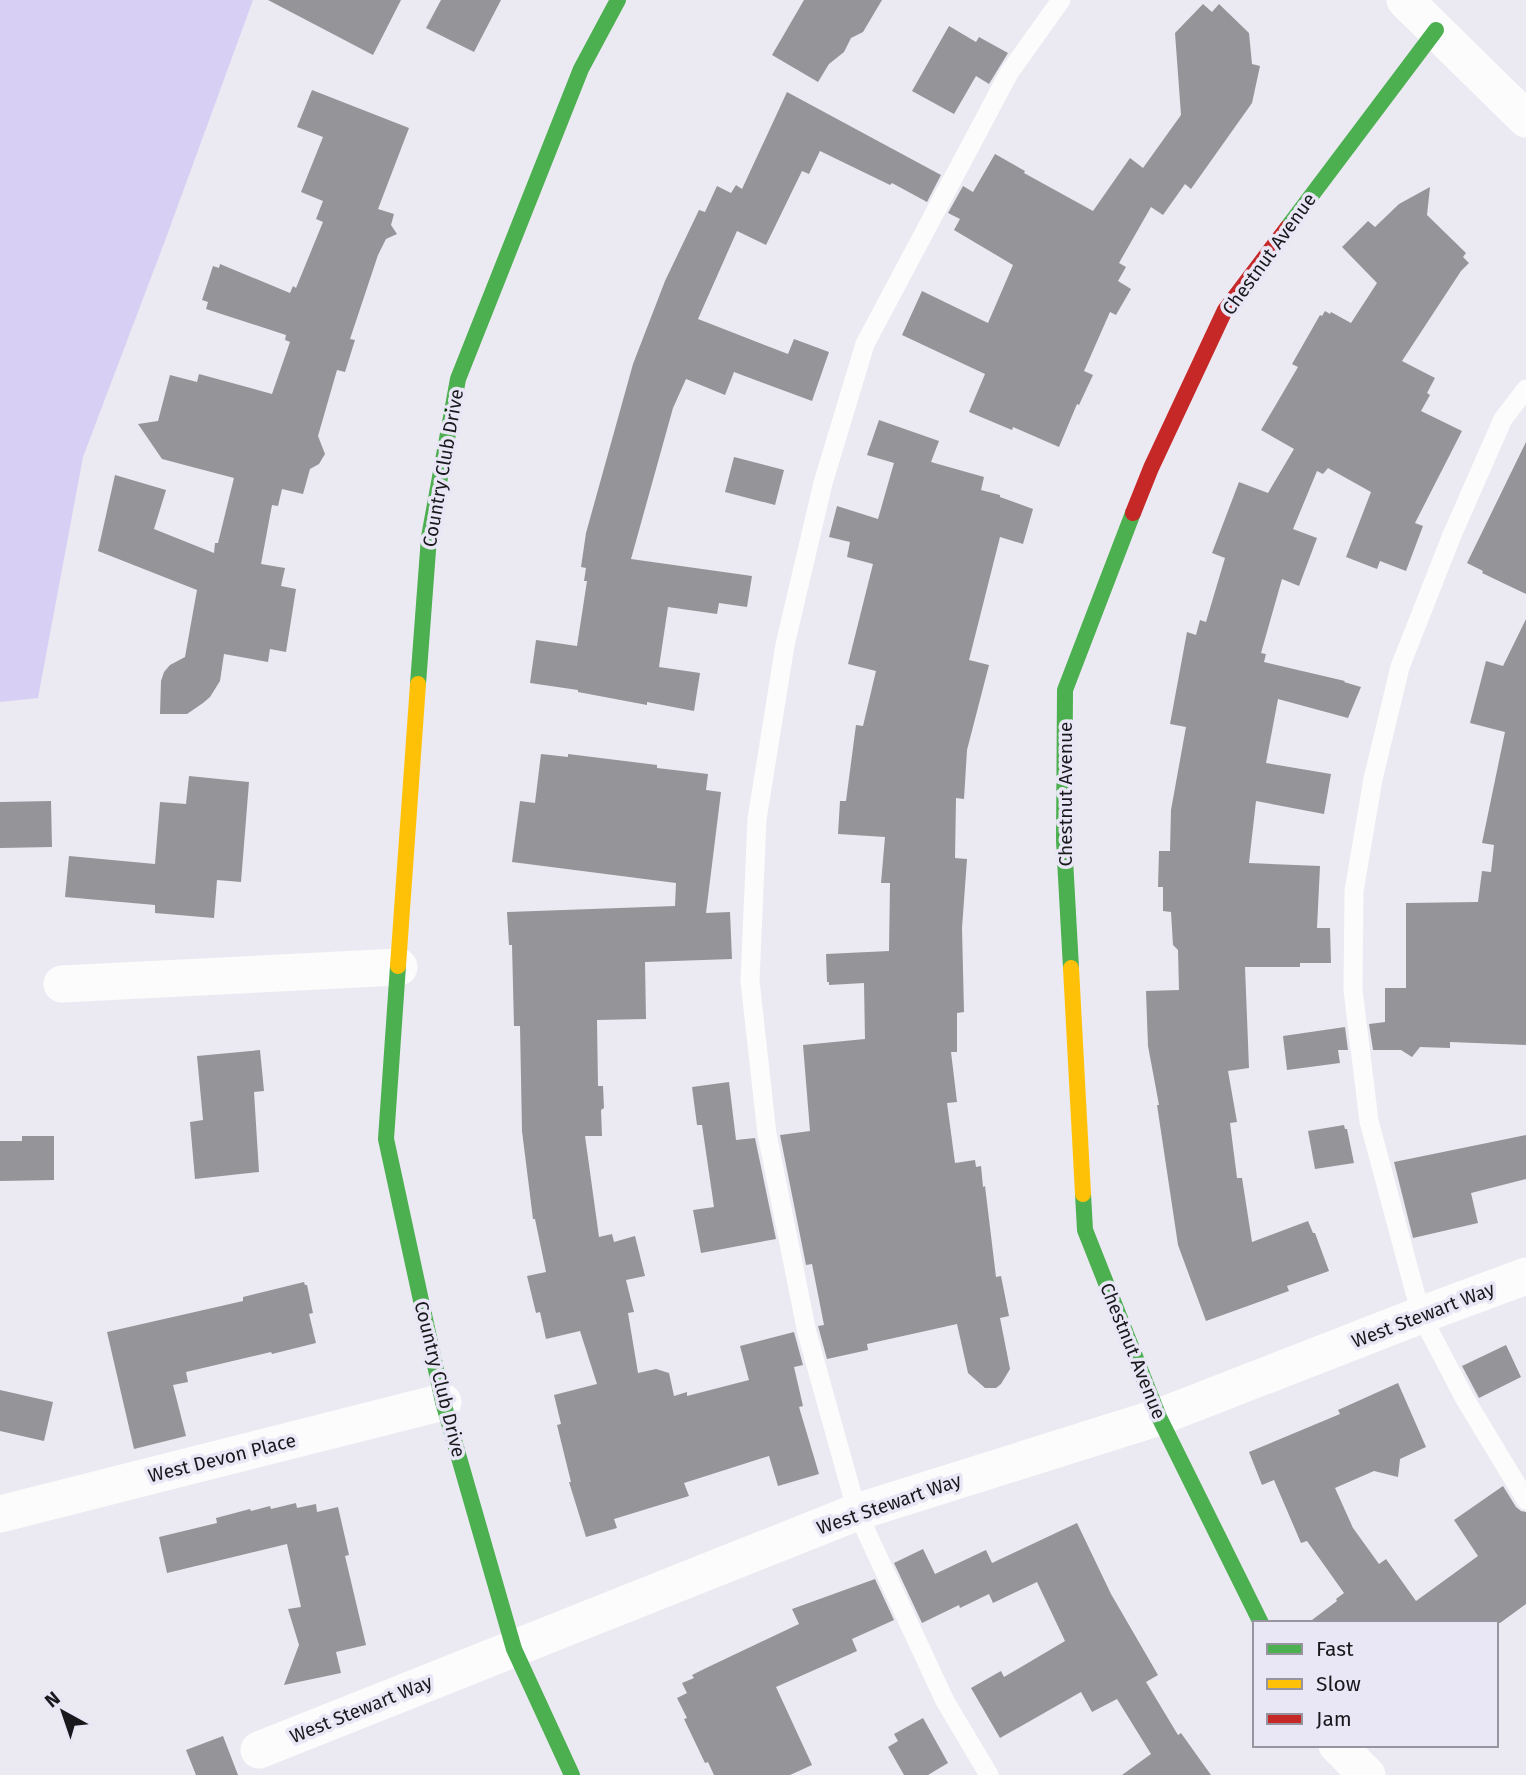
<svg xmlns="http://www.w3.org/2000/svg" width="1526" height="1775" viewBox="0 0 1526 1775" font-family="'Fira Sans',sans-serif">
	<rect width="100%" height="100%" fill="#ebeaf2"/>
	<path fill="#d7d0f4" d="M0,0H253L166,238L83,457L38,698L0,702Z"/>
	<g fill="#949499">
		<path d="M268,0H401L373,55Z"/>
		<path d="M441,0H501L474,52L426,28Z"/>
		<path d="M804,0H882L863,32L851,38L844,52L829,64L818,82L772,55Z"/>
		<path d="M1203,4L1212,12L1219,4L1249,33L1252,64L1260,66L1252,103L1191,189L1185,184L1163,215L1151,207L1119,263L1126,267L1118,281L1131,289L1116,315L1110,312L1084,371L1093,375L1079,405L1077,404L1059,447L1013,427L1012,430L969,412L985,374L902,335L922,291L988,323L1013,265L954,230L960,219L948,213L963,186L973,192L995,154L1025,171L1024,173L1093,211L1130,158L1143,168L1181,115L1175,33Z"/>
		<path d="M949,26L976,42L979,37L1008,53L989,84L976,76L954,114L912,91Z"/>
		<path d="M312,90L409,128L378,209L394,214L391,225L397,234L386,239L378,255L350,339L355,340L345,372L337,370L318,436L325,454L319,464L310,469L303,494L282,489L278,506L272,505L261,564L285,568L281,586L296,589L286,652L270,649L268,662L224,654L220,681L210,697L203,703L187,714H160L161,681L164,672L170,665L185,657L197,590L98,551L115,475L166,490L154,529L214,553L215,543H218L234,478L162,459L138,424L158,421L170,375L197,382L199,374L272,394L290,342L285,340L286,335L206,309L208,302L202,300L213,266L219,268L220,264L290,293L293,286L296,288L323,222L316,219L323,201L301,192L323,137L297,127Z"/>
		<path d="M787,92L941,175L927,202L892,183L890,185L820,151L809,174L802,171L766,245L737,231L698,319L788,354L794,339L829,352L812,401L734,372L725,395L686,379L673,408L631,559L752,576L747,607L719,603L717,614L668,607L659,667L700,673L694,711L647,702V705L578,692V690L530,683L536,640L577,646L587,581H584L586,568L581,567L586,533L633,364L665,281L699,210L705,212L717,186L731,193L736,185L742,189Z"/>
		<path d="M1430,187L1427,215L1466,253L1463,257L1469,263L1461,271L1402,361L1435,378L1427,393L1430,395L1421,411L1462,431L1415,523L1423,526L1406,571L1380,561L1377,569L1346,557L1371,492L1328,468L1323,474L1317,471L1293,529L1317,538L1299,586L1282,579L1261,653L1266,654L1264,662L1345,681L1344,682L1361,687L1348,718L1278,699L1266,763L1331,774L1324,814L1256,801L1249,863L1320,866L1317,928H1330L1331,963H1300V967H1245L1249,1068L1228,1071L1237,1122L1230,1123L1237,1178H1242L1252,1242L1308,1221L1313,1233H1315L1329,1271L1287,1286L1289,1291L1206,1321L1178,1245L1157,1105H1159L1148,1046L1146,991L1179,990L1178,950L1173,945L1171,912L1163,911V887H1158L1159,851H1170L1171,810L1186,727L1170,724L1187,632L1196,635L1200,620L1206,622L1225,558L1212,553L1239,482L1268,493L1294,449L1261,430L1298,367L1292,364L1320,315L1322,316L1325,311L1330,314L1331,312L1351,323L1377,283L1342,247L1368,221L1375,227L1399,204Z"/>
		<path d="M879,420L939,441L931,462L984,477L981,490L1000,495V497L1033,509L1023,544L1000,537L969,660L989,665L967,750L964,799L956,798L955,858L967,859L962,928L964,1012L957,1013V1052H951L957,1102L947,1103L955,1163L975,1160L976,1167L981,1166L983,1187L985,1186L996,1277L1001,1276L1009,1316L1000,1318L1010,1369L1001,1384L996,1388H985L968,1373L957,1324L867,1344L868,1350L827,1359L818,1326L824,1325L812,1264L806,1265L780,1135L810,1131L803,1045L865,1039L864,983L829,985V982H827L826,954L889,951L890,883H881L885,837L838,834L840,801H846L856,725L863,726L876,671L848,664L873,564L847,557L850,542L829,537L837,506L878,519L894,463L867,455Z"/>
		<path d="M1526,442V594L1482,573L1483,571L1467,563Z"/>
		<path d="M734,457L784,470L775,505L725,492Z"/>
		<path d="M1526,619V1045L1450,1042V1048L1420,1047L1412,1057L1401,1050H1373L1369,1024L1385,1022V988H1406V903L1478,902L1482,871L1491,872L1494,845L1482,843L1505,732L1470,723L1486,661L1503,666Z"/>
		<path d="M541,754L568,757V754L657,765V768L708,774L706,790L721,792L706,913L730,912L732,959L645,962L646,1019L597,1020L598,1086H603L604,1108L601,1110L602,1136H585L599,1237L612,1234L614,1242L635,1236L645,1276L626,1280L634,1312L628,1313L638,1373L656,1369L669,1373L674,1396L687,1392V1396L749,1380L740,1346L794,1332L803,1365L794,1367L803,1406L799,1407L819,1474L778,1486L769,1456L684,1483L689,1496L614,1519L617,1528L586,1537L569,1482H571L557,1425L561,1424L554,1395L597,1384L580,1331L546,1339L540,1312L536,1313L527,1276L546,1272L535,1219H533L522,1131L520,1026H514L512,945H509L507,912L675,906L676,883L512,862L520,801L535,803Z"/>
		<path d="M189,776L249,782L241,882L217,880L214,918L155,913V905L65,897L69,856L155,864L160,802L186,804Z"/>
		<path d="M51,801L52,847L0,848V802Z"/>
		<path d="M1345,1027L1348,1050H1338L1340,1063L1287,1070L1283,1036Z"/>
		<path d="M260,1050L264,1091L254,1092L259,1172L195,1179L190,1122L203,1120L197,1056Z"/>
		<path d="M729,1082L736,1140L755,1138L776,1239L701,1253L693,1210L714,1207L702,1125H697L692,1087Z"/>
		<path d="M1344,1125L1345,1129H1347L1354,1163L1315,1169L1308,1131Z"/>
		<path d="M1526,1135V1179L1471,1193L1478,1223L1413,1238L1394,1162Z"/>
		<path d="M22,1136H54V1180L0,1181V1141H22Z"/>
		<path d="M304,1282L305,1285H307L313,1313L309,1314L316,1343L272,1354L271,1352L186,1372L188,1382L173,1385L186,1436L134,1449L107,1332L243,1301V1297Z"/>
		<path d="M1506,1345L1521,1377L1479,1398L1462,1366Z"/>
		<path d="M1398,1383L1426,1447L1400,1459L1398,1477L1374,1471L1335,1488L1353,1528L1379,1564L1386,1559L1416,1601L1478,1556L1454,1520L1503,1486L1516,1507L1521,1511L1526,1512V1604L1500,1623H1308L1337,1601L1336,1599L1344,1593L1307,1541L1301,1543L1274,1480L1262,1485L1249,1452L1340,1414L1338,1410Z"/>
		<path d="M0,1390L53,1402L44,1441L0,1431Z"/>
		<path d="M296,1503L297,1508L316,1504L317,1512L338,1507L349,1555L345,1556L366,1645L336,1652L341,1673L284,1685L299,1645L288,1609L301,1607L287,1544L167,1573L159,1537L217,1523L216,1518L250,1509L251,1511L270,1506L271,1509Z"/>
		<path d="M1077,1523L1111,1594L1158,1675L1146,1682L1178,1735L1181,1733L1211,1775H1122L1151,1754L1117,1699L1092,1712L1081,1692L1000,1738L971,1688L1001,1671L1004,1677L1065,1641L1037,1582L993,1603L989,1594L960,1608L959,1605L922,1623L894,1563L923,1549L935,1574L986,1550L992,1563Z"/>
		<path d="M875,1579L894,1620L852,1639L857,1651L776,1687L812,1765L790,1775H714L708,1762L705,1763L684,1719L687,1718L677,1698L687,1693L682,1683L694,1678L692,1675L704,1669L799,1624L792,1609Z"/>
		<path d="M923,1718L948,1763L928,1775H904L888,1747L898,1741L894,1734Z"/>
		<path d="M223,1736L238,1775H196L186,1750Z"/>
	</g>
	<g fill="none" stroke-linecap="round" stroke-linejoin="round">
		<g stroke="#fcfcfd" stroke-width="19">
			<path d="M1526,389L1503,419L1452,535L1400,667L1373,779L1354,891L1353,990L1369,1121L1421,1315L1465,1399L1526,1500"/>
			<path d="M989,1775L945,1701L857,1512L807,1333L767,1134L750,981L757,819L785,645L823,483L865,344L1009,73L1061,0"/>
		</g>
		<g stroke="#fcfcfd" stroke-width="37">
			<path d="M1405,0L1526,119"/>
			<path d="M62,984L399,967"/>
			<path d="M0,1514L443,1402"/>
			<path d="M1337,1745L1367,1775"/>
			<path d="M259,1750L857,1512L1159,1417L1421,1315L1526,1276"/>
		</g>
		<g stroke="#4caf50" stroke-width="16">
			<path d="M1287,228L1436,30"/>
			<path d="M418,684L429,537L458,379L581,69L618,0"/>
			<path d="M398,966L386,1139L443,1402L514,1649L572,1775"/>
			<path d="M1071,968L1064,841L1065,690L1133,513"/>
			<path d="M1083,1194L1085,1230L1159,1417L1261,1623"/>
		</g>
		<g stroke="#ffc107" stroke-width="16">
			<path d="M398,966L418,684"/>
			<path d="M1071,968L1083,1194"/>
		</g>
		<path stroke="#c62828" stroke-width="16" d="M1133,513L1151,468L1225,310L1287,228"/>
	</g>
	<g text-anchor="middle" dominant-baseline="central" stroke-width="7" stroke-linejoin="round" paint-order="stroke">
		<g font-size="19" fill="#19181d" stroke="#e9e7f5">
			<text transform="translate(1269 254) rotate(-54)">Chestnut Avenue</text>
			<text transform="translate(443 468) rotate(-80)">Country Club Drive</text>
			<text transform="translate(1065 794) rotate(-90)">Chestnut Avenue</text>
			<text transform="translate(1423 1315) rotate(-21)">West Stewart Way</text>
			<text transform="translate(1133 1351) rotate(68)">Chestnut Avenue</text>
			<text transform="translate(440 1379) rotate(76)">Country Club Drive</text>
			<text transform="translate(222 1458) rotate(-14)">West Devon Place</text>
			<text transform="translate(889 1504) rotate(-19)">West Stewart Way</text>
			<text transform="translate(361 1709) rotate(-22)">West Stewart Way</text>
		</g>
	</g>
	<rect x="1253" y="1621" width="245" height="126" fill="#e9e7f5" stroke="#96949f" stroke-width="2"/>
	<rect x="1267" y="1644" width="35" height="10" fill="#4caf50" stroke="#96949f" stroke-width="2"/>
	<text x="1316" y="1656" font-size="21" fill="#19181d">Fast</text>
	<rect x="1267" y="1679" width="35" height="10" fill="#ffc107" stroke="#96949f" stroke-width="2"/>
	<text x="1316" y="1691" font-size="21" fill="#19181d">Slow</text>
	<rect x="1267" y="1714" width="35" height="10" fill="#c62828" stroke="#96949f" stroke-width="2"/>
	<text x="1316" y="1726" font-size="21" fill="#19181d">Jam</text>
	<g transform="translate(63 1712) rotate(320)" stroke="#e9e7f5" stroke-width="5" paint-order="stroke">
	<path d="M0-5L12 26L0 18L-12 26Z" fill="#19181d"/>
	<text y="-10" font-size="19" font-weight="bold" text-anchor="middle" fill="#19181d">N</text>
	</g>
</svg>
